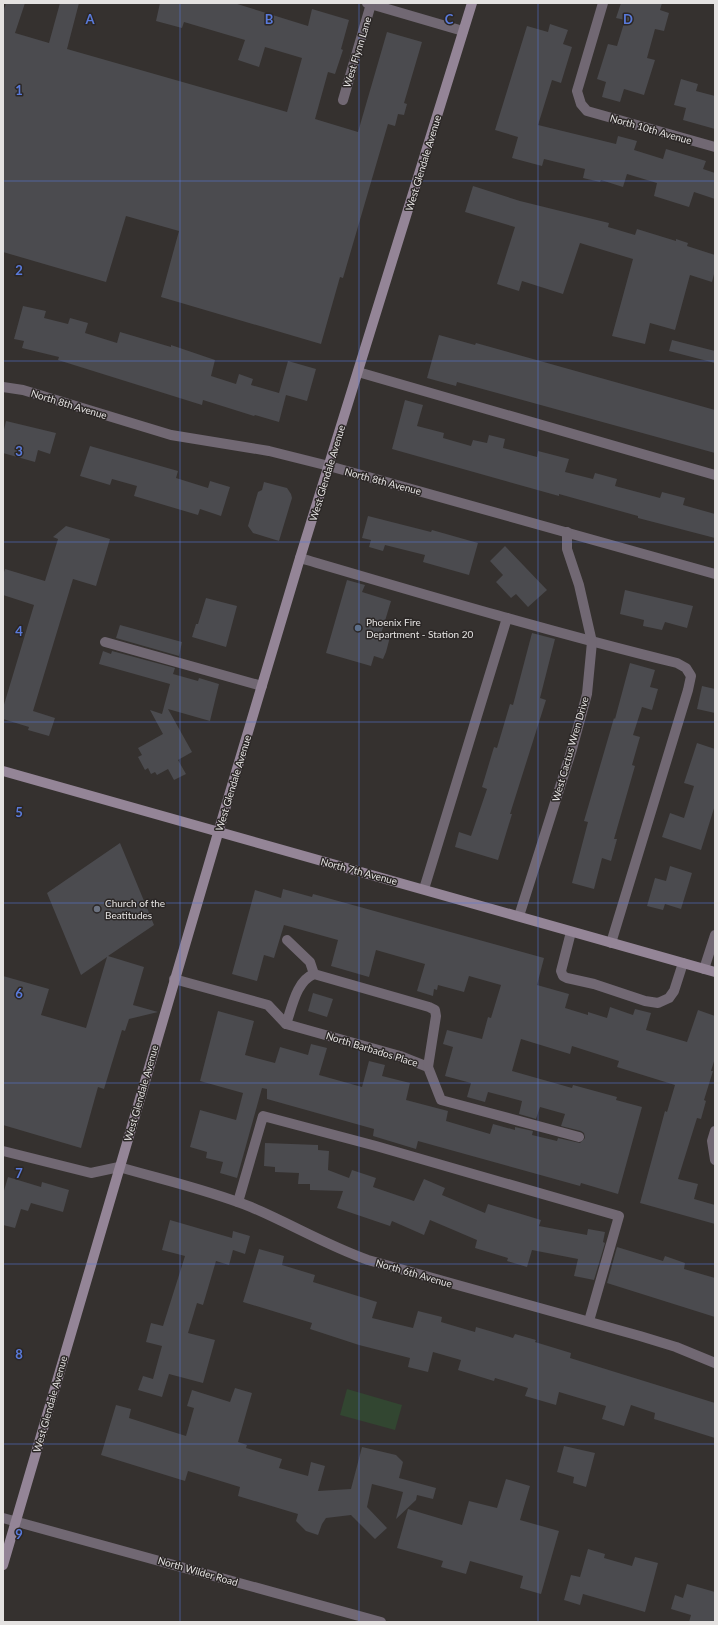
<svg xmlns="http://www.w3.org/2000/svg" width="718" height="1625" viewBox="0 0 718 1625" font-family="Lato,sans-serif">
	<rect width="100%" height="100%" fill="#35312f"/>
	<path fill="#324631" d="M347,1389L402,1405L395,1430L340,1415Z"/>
	<g fill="#4b4b4f">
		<path d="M6,3H25L15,33L49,43L60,3H79L67,49L287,112L302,58L265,47L259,67L238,60L245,40L184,22L182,28L156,21L160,3H234L308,26L312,9L349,20L341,49L343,50L335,74L328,72L315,119L358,132L387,32L422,42L404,103L407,104L404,115L398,114L395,126L388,124L343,278L340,277L321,344L161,297L179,231L126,216L106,282L3,252V12Z"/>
		<path d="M621,3H662L660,10L669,13L664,31L655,29L647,58L655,60L644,95L624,89L620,102L602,97L606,82L597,79L608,44L617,46L625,20L616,18Z"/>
		<path d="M550,24L568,30L563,44L572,47L561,83L552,80L538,125L616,144L618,136L637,141L634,150L663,159L666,149L706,161L703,169L715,173V199L694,192L689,207L654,196L657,183L627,174L623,187L601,180L600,182L583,178L585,169L544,159L542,166L512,158L518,137L495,130L527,26L548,32Z"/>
		<path d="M681,79L698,84L696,91L715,96V129L683,120L686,108L674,105Z"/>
		<path d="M473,186L520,201L609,223L608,227L635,235L637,229L676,241V239L688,243L687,246L715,255V270L712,282L690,275L675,330L650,323L645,344L612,336L633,259L580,243L563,294L522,281L519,291L497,284L515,227L465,212Z"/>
		<path d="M23,306L46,311L44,318L68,324L70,318L88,323L85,333L117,343L120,332L171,347V345L215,360L211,376L236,384L239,374L253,379L251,385L279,393L288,361L316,369L307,401L286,395L279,422L255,415L254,416L203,400L202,405L58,360L59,357L22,348L24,341L14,339Z"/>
		<path d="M439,335L475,345L476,343L715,410V453L457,382L456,386L427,378Z"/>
		<path d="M672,340L715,351V363L669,351Z"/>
		<path d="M405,400L423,405L417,426L444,433L443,438L471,446L473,440L487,443L489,435L505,439L503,448L537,457L538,451L569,459L565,472L593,479L595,473L617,479L615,486L660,498L662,492L685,498L683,505L715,514V538L638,518V516L559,494V496L392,449Z"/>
		<path d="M6,421L56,433L50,454L38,450L35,462L3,453V434Z"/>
		<path d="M90,446L178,471L176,478L208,488L210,481L230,487L221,516L200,509L198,515L134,496L137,486L112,479L110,485L80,476Z"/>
		<path d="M264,482L287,488L291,494L292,498L279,541L253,533L248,526L258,492L262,490Z"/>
		<path d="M368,516L431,532L432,530L478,543L469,575L423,562L425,555L385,545L383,551L369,547L371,540L362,538Z"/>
		<path d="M66,526L110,539L96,586L73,579L33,711L55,718L49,736L28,730L29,727L3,719V708L34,605L3,595V575L5,569L45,581L58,539L53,537Z"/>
		<path d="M505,546L547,590L528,607L516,594L511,598L496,582L503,575L490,561Z"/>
		<path d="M347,580L365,585L362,592L391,601L381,634L390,637L386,652L383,659L374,656L371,666L326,653Z"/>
		<path d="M625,590L693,606L687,628L665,622L662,630L643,626L644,620L620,614Z"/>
		<path d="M206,598L237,606L226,647L192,637L196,624H198Z"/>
		<path d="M120,625L182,642L179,656L116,638Z"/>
		<path d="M532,633L555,639L540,698L546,700L510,814H512L498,860L455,847L459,832L471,836L487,789L482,787L494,747L497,748L510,704L513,705Z"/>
		<path d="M103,651L111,654L112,651L175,668L173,674L198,681L199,678L219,684L210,721L168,709L192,752L178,760L186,774L174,780L168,769L157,775L155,772L151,774L148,768L145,770L138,757L142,755L138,748L163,734L150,710L162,714L170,684L99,664Z"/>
		<path d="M630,663L655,670L650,687L658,689L652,710L642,707L633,735L640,737L632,765L635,766L614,839H617L611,861L602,858L594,889L572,883L588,822L584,821L614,718L615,719Z"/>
		<path d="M702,686L715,689V713L697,709Z"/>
		<path d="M697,743L715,749V805L701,850L662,837L670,813L684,818L694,786L684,783Z"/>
		<path d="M120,843L154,925L108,956L144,967L133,1005L158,1012L129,1019L125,1031L122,1030L104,1089L98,1087L81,1148L3,1125V976L49,989L41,1015L86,1028L107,957L81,975L47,893Z"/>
		<path d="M670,866L692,873L681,909L665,904L663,910L647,906L655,878L666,881Z"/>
		<path d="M283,889L312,897L313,894L544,958L537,985L569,994L565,1008L588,1015V1012L607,1018L610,1007L633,1015L635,1009L651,1013L646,1030L687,1042L698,1010L715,1016V1058L711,1071H713L704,1100L706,1101L701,1119L697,1118L678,1179L698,1184L694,1199L715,1205V1224L640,1203L665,1111L667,1112L675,1085L617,1067L619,1061L572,1046L570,1054L521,1039L512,1071L572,1088L573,1085L617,1097L616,1100L642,1107L618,1194L581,1183L580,1186L418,1141L416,1149L373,1136L374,1129L267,1099V1089L262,1088L237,1178L220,1173L223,1162L206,1158L207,1152L190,1147L200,1110L236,1120L243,1093L200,1081L218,1011L254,1021L245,1055L275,1063L280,1047L308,1055L311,1044L327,1048L319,1075L362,1087L369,1061L385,1065L382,1076L410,1083L406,1100L448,1111L446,1121L490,1134L493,1124L515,1130V1127L533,1131L532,1135L557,1141L558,1138L580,1143L585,1138L584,1133L581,1131L561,1126L565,1114L540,1107L536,1119L519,1114L522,1101L488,1092L485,1102L467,1097L471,1083L445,1076L453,1047L443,1044L447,1030L482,1039L488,1017L491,1018L501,985L469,976L464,992L438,985L437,990L434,989L433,996L417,991L425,964L376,950L369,977L331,966L338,940L284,925L274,958L264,955L257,981L232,974L255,890L281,898Z"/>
		<path d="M313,993L333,999L327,1017L308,1011Z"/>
		<path d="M265,1143L318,1145V1150L329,1151L328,1170L349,1178L352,1170L376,1178L373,1187L414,1201L424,1179L445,1188L442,1195L485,1213L488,1204L541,1220L539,1226L587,1235L588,1229L605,1232L603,1242L605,1243L594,1280L574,1276L578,1259L532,1250L527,1267L507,1261L508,1258L475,1248L477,1240L430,1220L424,1235L392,1221L390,1226L337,1208L343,1191L310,1190V1184H298L299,1173L275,1172V1167L264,1166Z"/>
		<path d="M8,1177L41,1187L42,1182L69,1190L63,1212L31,1203L28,1211L21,1209L15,1228L3,1225V1194Z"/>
		<path d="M170,1220L232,1238L233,1231L250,1236L245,1254L233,1250L229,1265L216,1261L203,1305L197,1303L188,1333L215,1340L203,1383L169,1374L162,1397L138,1390L143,1376L153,1379L162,1346L146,1342L151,1323L163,1326L185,1256L162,1250Z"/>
		<path d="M617,1247L663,1261L665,1256L685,1263L684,1269L715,1278V1317L607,1283Z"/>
		<path d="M259,1249L284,1256L282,1265L315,1275L313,1282L377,1302L372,1318L413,1328L418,1311L442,1317L441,1322L475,1332L476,1327L513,1338L515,1334L536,1340L535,1342L571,1353L570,1358L715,1403V1438L654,1419L655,1413L631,1405L624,1426L602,1419L606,1406L559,1392L556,1405L525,1396L528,1388L495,1378L494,1381L458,1370L461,1360L433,1352L428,1372L408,1367L410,1358L359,1345L310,1329L312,1323L243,1302Z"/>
		<path d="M235,1388L252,1393L238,1442L247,1445L246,1448L282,1459L279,1468L308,1476L311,1462L325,1466L318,1491L351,1489L362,1447L396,1455L403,1462L399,1478L436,1488L433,1499L417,1495L416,1500L396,1519L403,1492L372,1484L367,1507L387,1528L375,1539L351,1515L326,1518L322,1524L318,1535L306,1531L296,1521L298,1514L238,1496L240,1487L188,1471L185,1481L101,1455L116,1405L131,1409L129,1418L186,1436L194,1408L187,1406L192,1390L230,1402Z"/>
		<path d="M564,1446L595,1453L586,1487L573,1483L574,1477L557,1472Z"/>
		<path d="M506,1479L530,1486L520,1520L559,1531L541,1594L520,1588L523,1576L470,1561L466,1574L441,1567L443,1561L397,1548L408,1509L462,1525L469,1501L497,1508Z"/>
		<path d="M588,1549L605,1554L604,1558L632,1566L635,1557L658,1563L645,1612L583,1594L580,1605L564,1600L571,1575L580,1577Z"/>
		<path d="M687,1584L715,1592V1622H689L691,1615L671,1609L675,1595L683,1598Z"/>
	</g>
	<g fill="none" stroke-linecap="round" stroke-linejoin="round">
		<g stroke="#716873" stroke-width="10">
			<path d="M603,3L577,91L581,104L587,111L715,147"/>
			<path d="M358,372L715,475"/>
			<path d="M300,558C426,595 551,632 677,663L686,668L691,676L688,690L611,943"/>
			<path d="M105,642L262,686"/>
			<path d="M424,889L507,618"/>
			<path d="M571,932L561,971L563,976L567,978L594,984L645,1001L658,1003L669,998L674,991L683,963"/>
			<path d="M287,940L310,962L314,974"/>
			<path d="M174,979L268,1005L286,1024L400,1056L428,1067L441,1100L579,1137"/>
			<path d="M286,1024C292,1008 296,981 314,974L429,1007L435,1010L436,1016L428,1067"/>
			<path d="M3,1151L91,1173L119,1167"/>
			<path d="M238,1202L263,1116L376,1146L619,1216L589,1321"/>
		</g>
		<g stroke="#716873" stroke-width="10">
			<path d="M367,3L463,31"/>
			<path d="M343,100L371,4"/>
			<path d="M3,387L23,390L171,435L269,451L329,466L715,574"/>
			<path d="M519,916L572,749L587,694L592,642L579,585L567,549V532"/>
			<path d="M704,969L715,935"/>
			<path d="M715,1131L712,1141L715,1160"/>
			<path d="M119,1167C164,1180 209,1190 251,1207C291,1224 328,1246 368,1260L640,1336L676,1347L715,1363"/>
			<path d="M3,1518L381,1622"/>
		</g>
		<g stroke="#948597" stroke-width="10">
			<path d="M3,771L715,972"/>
			<path d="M3,1565L228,799L300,558L472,3"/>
		</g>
	</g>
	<path fill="none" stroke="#597adb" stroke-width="1" stroke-opacity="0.55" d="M180,3V1622M359,3V1622M538,3V1622M3,181H715M3,361H715M3,542H715M3,722H715M3,903H715M3,1083H715M3,1264H715M3,1444H715"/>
	<circle fill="#5c6f8a" stroke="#2b2726" stroke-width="1.5" cx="358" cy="628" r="4"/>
	<circle fill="#6b7280" stroke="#2b2726" stroke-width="1.5" cx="97" cy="909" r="4"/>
	<g text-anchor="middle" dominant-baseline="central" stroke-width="3" stroke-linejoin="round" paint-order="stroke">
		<g font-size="10" fill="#e4e2e1" stroke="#2b2726">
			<text transform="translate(357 52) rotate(-73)">West Flynn Lane</text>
			<text transform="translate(651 129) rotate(16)">North 10th Avenue</text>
			<text transform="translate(423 163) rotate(-73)">West Glendale Avenue</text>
			<text transform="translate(69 404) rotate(17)">North 8th Avenue</text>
			<text transform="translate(327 473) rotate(-73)">West Glendale Avenue</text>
			<text transform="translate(383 481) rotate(15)">North 8th Avenue</text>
			<text transform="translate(570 749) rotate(-74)">West Cactus Wren Drive</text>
			<text transform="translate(233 783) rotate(-73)">West Glendale Avenue</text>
			<text transform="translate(359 871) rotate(15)">North 7th Avenue</text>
			<text transform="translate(372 1049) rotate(17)">North Barbados Place</text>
			<text transform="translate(141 1093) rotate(-74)">West Glendale Avenue</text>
			<text transform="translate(414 1273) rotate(16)">North 6th Avenue</text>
			<text transform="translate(50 1404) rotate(-74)">West Glendale Avenue</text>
			<text transform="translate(198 1571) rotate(16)">North Wilder Road</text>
		</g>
		<g font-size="10" fill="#e4e2e1" stroke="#2b2726" text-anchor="start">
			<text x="366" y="622">Phoenix Fire<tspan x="366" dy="12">Department - Station 20</tspan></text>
			<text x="105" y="903">Church of the<tspan x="105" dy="12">Beatitudes</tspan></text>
		</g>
	</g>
	<g font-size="13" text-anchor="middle" font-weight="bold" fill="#597adb" stroke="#2b2726" stroke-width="3" stroke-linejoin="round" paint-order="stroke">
		<text x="90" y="24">A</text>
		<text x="269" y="24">B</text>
		<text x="449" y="24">C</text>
		<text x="628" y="24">D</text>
		<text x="19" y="95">1</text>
		<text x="19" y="275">2</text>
		<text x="19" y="456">3</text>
		<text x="19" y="636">4</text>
		<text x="19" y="817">5</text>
		<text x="19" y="998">6</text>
		<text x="19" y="1178">7</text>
		<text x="19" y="1359">8</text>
		<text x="19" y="1539">9</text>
	</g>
	<rect width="718" height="1625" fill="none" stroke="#e4e2e1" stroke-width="8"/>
</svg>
